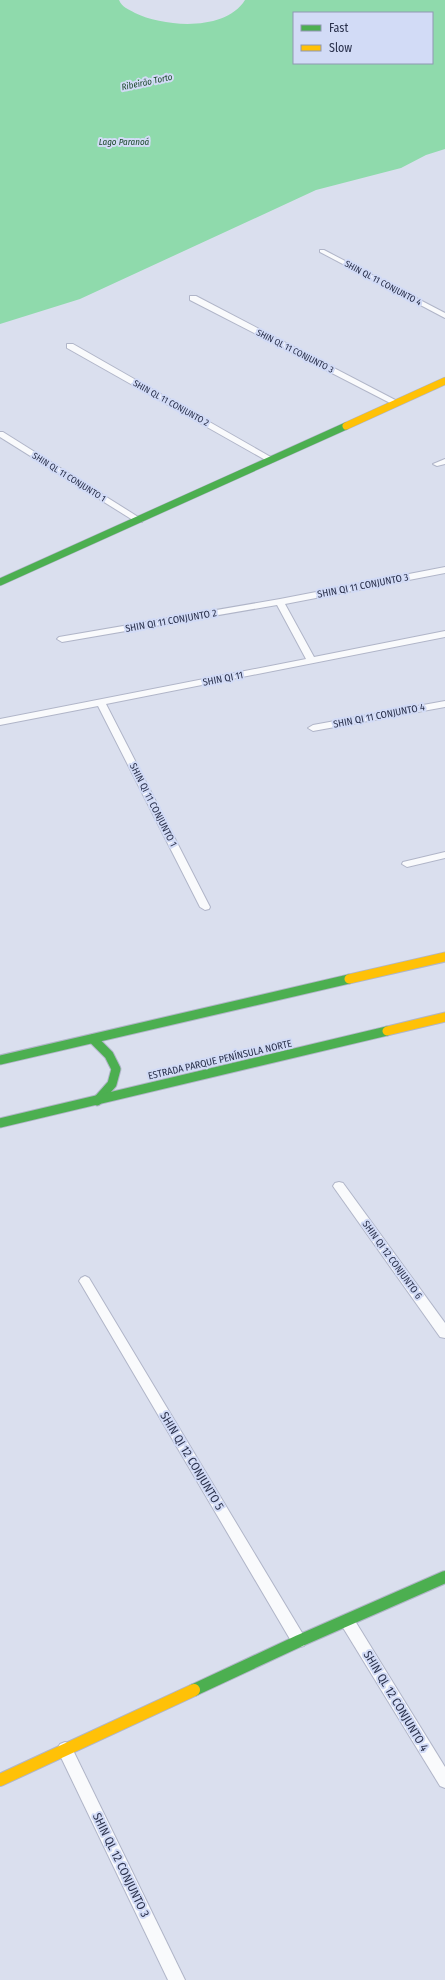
<svg xmlns="http://www.w3.org/2000/svg" width="445" height="1980" viewBox="0 0 445 1980" font-family="'Fira Sans Condensed',sans-serif">
	<rect width="100%" height="100%" fill="#dadfee"/>
	<path fill="#8fdaac" fill-rule="evenodd" d="M0,0H119C122,7 128,9 135,13C164,27 225,32 245,0H445V149L426,155L401,168L316,190L80,299L0,324ZM294,13H432V63H294Z"/>
	<g fill="none" stroke-linecap="round" stroke-linejoin="round">
		<g stroke="#b0b5c8" stroke-width="2">
			<g id="street">
				<path d="M320,250H324L445,313V318L320,252Z"/>
				<path d="M190,296H196L401,403L394,405L190,300Z"/>
				<path d="M67,344H73L276,460L272,462H269L67,348Z"/>
				<path d="M0,432H3L143,520L142,522H136L0,437Z"/>
				<path d="M445,459V464L437,466L433,464Z"/>
				<path d="M445,567V573L285,604L314,657L445,631V637L106,704L210,907L209,909L205,910L200,907L98,706L0,725V719L306,659L277,605L62,642L57,639L59,637L280,599Z"/>
				<path d="M445,701V707L313,731L308,728L313,725Z"/>
				<path d="M445,852V858L407,867L402,864L403,862Z"/>
				<path d="M339,1182L343,1183L445,1323V1338L440,1337L335,1189L333,1186L335,1183Z"/>
				<path d="M85,1276L89,1278L304,1636L306,1641L304,1646L299,1647L294,1646L81,1284L79,1281L81,1278Z"/>
				<path d="M347,1615L352,1616L445,1767V1788L440,1786L342,1626L340,1621L342,1616Z"/>
				<path d="M65,1742L70,1744L185,1980H168L57,1749L60,1744Z"/>
			</g>
		</g>
		<g stroke="#b0b5c8" stroke-width="8">
			<path id="fast-far2" d="M0,582L346,426"/>
		</g>
		<g stroke="#b0b5c8" stroke-width="11">
			<g id="fast-far1">
				<path d="M93,1039L109,1055L116,1069L112,1084L97,1101"/>
				<path d="M0,1060L349,979"/>
				<path d="M0,1123L387,1031"/>
			</g>
		</g>
		<g stroke="#b0b5c8" stroke-width="14">
			<path id="fast" d="M194,1690L299,1641L445,1577"/>
		</g>
		<g stroke="#b0b5c8" stroke-width="8">
			<path id="slow-far2" d="M346,426L445,381"/>
		</g>
		<g stroke="#b0b5c8" stroke-width="11">
			<g id="slow-far1">
				<path d="M349,979L445,957"/>
				<path d="M387,1031L445,1017"/>
			</g>
		</g>
		<g stroke="#b0b5c8" stroke-width="14">
			<path id="slow" d="M0,1780L194,1690"/>
		</g>
		<use href="#street" fill="#f9fafc" fill-rule="evenodd"/>
		<use href="#fast-far2" stroke="#4caf50" stroke-width="7"/>
		<use href="#fast-far1" stroke="#4caf50" stroke-width="9"/>
		<use href="#fast" stroke="#4caf50" stroke-width="12"/>
		<use href="#slow-far2" stroke="#ffc107" stroke-width="7"/>
		<use href="#slow-far1" stroke="#ffc107" stroke-width="9"/>
		<use href="#slow" stroke="#ffc107" stroke-width="12"/>
	</g>
	<g text-anchor="middle" dominant-baseline="central" stroke-width="4" stroke-linejoin="round" paint-order="stroke">
		<g font-size="9" font-style="italic" fill="#1b4629" stroke="#d2dbf6">
			<text transform="translate(147 82) rotate(-12)">Ribeirão Torto</text>
			<text x="124" y="142">Lago Paranoá</text>
		</g>
		<g font-size="9" fill="#2a314c" stroke="#d2dbf6">
			<text transform="translate(383 283) rotate(28)">SHIN QL 11 CONJUNTO 4</text>
			<text transform="translate(295 351) rotate(27)">SHIN QL 11 CONJUNTO 3</text>
			<text transform="translate(171 403) rotate(29)">SHIN QL 11 CONJUNTO 2</text>
			<text transform="translate(69 477) rotate(32)">SHIN QL 11 CONJUNTO 1</text>
		</g>
		<g font-size="10" fill="#2a314c" stroke="#d2dbf6">
			<text transform="translate(363 586) rotate(-11)">SHIN QI 11 CONJUNTO 3</text>
			<text transform="translate(171 621) rotate(-10)">SHIN QI 11 CONJUNTO 2</text>
			<text transform="translate(223 679) rotate(-11)">SHIN QI 11</text>
			<text transform="translate(379 716) rotate(-11)">SHIN QI 11 CONJUNTO 4</text>
			<text transform="translate(153 805) rotate(63)">SHIN QI 11 CONJUNTO 1</text>
			<text transform="translate(220 1060) rotate(-13)">ESTRADA PARQUE PENÍNSULA NORTE</text>
			<text transform="translate(392 1260) rotate(54)">SHIN QI 12 CONJUNTO 6</text>
		</g>
		<g font-size="12" fill="#2a314c" stroke="#d2dbf6">
			<text transform="translate(192 1461) rotate(59)">SHIN QI 12 CONJUNTO 5</text>
			<text transform="translate(396 1701) rotate(59)">SHIN QL 12 CONJUNTO 4</text>
			<text transform="translate(121 1865) rotate(64)">SHIN QL 12 CONJUNTO 3</text>
		</g>
	</g>
	<rect x="293" y="12" width="140" height="52" fill="#d2dbf6" stroke="#8f97b2"/>
	<rect x="301" y="25" width="20" height="6" fill="#4caf50" stroke="#8f97b2"/>
	<text x="329" y="32" font-size="12" fill="#2a314c">Fast</text>
	<rect x="301" y="45" width="20" height="6" fill="#ffc107" stroke="#8f97b2"/>
	<text x="329" y="52" font-size="12" fill="#2a314c">Slow</text>
</svg>
